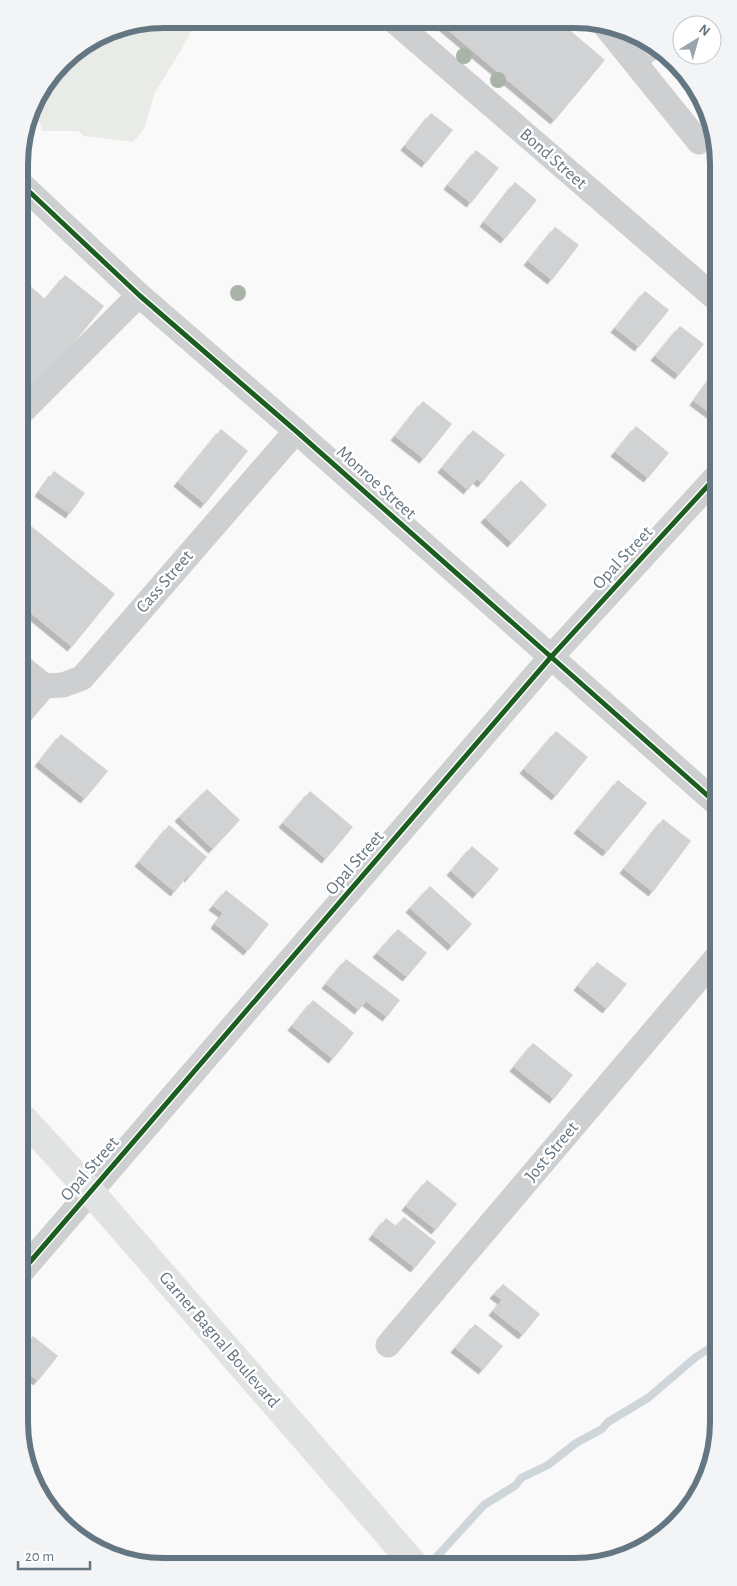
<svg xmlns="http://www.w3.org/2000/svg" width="737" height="1586" viewBox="0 0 737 1586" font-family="'Alegreya Sans',sans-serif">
	<defs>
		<filter id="shadow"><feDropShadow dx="-4.5" dy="4.5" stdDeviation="0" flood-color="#0004"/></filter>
	</defs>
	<rect width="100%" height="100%" fill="#f9f9f9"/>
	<path fill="#e8ebe6" d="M164,19H197L184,45L154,94L144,129L133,142L84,136L79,131H43L35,111L56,71L68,55L109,30Z"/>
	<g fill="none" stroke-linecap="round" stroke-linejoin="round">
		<path stroke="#ced6d9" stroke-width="8" d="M431,1563L484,1505L516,1485L521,1478L548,1465L576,1443L602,1429L608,1422L648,1398L696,1357L718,1343"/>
	</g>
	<g fill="#d0d2d3" filter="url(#shadow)">
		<path d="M436,20L559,21L605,60L555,120Z"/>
		<path d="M629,35L664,52L651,62Z"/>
		<path d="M431,113L453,130L426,163L405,146Z"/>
		<path d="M476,150L499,168L471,203L448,185Z"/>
		<path d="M515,182L537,200L505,239L484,222Z"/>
		<path d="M555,227L579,245L552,280L528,261Z"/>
		<path d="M65,275L104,306L32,394L21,385L20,386V277L45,299Z"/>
		<path d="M645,291L669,310L639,347L615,328Z"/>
		<path d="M680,326L704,344L679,375L655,356Z"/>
		<path d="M714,373V416L694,401Z"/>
		<path d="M423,401L452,424L424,459L395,436Z"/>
		<path d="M636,426L669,453L648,478L615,452Z"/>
		<path d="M221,429L248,451L205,504L178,482Z"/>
		<path d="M473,430L505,455L482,483L477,479L468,490L442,468Z"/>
		<path d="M54,471L85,493L70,514L39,492Z"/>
		<path d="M521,480L547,505L512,543L485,518Z"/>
		<path d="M20,517L115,594L72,647L21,605Z"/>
		<path d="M556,731L588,757L556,796L524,769Z"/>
		<path d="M61,734L108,771L85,799L39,762Z"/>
		<path d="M618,780L647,803L607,852L578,829Z"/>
		<path d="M207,789L240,820L213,849L179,817Z"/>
		<path d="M310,791L353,827L326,859L283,823Z"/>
		<path d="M663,819L691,841L653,892L624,869Z"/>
		<path d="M169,825L207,857L189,878L187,876L175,892L139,862Z"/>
		<path d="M472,846L499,869L477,894L451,871Z"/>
		<path d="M430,886L472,924L452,946L410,908Z"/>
		<path d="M226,890L269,924L248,951L215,924L223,913L213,906Z"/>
		<path d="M398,929L427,953L407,977L377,953Z"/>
		<path d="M346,959L400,1000L387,1017L366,1001L359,1010L326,984Z"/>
		<path d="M597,962L627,984L607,1009L578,986Z"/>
		<path d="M313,1000L354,1033L333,1059L292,1026Z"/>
		<path d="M533,1043L573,1075L554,1099L514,1067Z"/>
		<path d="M427,1180L457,1204L436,1230L406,1206Z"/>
		<path d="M404,1217L436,1242L415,1268L373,1235L386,1218L396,1226Z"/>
		<path d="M503,1284L540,1314L523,1335L493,1311L502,1300L494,1294Z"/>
		<path d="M475,1324L503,1346L483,1370L455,1348Z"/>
		<path d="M33,1336L58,1356L38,1381L23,1369V1348Z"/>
	</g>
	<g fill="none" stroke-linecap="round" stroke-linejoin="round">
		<g stroke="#cecfd0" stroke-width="25">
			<path d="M393,20L714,297"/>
			<path d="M602,22L699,142L713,130"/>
			<path d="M19,182L139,295L296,431L716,803"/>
			<path d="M20,414L139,295"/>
			<path d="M21,667L44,686"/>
			<path d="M21,713L44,686L63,685L82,678L296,431"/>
			<path d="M23,1270L551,657L714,479"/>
			<path d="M388,1345L716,958"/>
		</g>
		<path stroke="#e1e2e2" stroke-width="28" d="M23,1118L90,1191L413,1563"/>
		<g stroke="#fff" stroke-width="8">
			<g id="cycleway">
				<path d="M19,182L139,295L296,431L716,803"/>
				<path d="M23,1270L551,657L714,479"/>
			</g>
		</g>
		<use href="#cycleway" stroke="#1b5e20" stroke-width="5"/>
	</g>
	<g fill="#a9b3a7">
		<circle cx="464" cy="56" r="8"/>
		<circle cx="498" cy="80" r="8"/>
		<circle cx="238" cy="293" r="8"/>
	</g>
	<g text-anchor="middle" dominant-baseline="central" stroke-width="5" stroke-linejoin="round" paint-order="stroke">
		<g font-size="18" fill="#657683" stroke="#fff">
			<text transform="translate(553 159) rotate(41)">Bond Street</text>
			<text transform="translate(376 483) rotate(42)">Monroe Street</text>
			<text transform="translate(623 558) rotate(-47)">Opal Street</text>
			<text transform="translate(165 582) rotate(-49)">Cass Street</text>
			<text transform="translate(355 863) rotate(-49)">Opal Street</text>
			<text transform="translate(552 1152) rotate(-50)">Jost Street</text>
			<text transform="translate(90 1169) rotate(-49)">Opal Street</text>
			<text transform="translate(219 1340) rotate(49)">Garner Bagnal Boulevard</text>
		</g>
	</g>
	<path d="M0 0H737V1586H0ZM164 28H574A136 136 0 0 1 710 164V1422A136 136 0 0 1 574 1558H164A136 136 0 0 1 28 1422V164A136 136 0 0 1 164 28Z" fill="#f3f4f5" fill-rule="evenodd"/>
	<path fill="none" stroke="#657683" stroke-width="6" d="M164 28H574A136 136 0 0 1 710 164V1422A136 136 0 0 1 574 1558H164A136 136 0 0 1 28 1422V164A136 136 0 0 1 164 28Z"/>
	<g transform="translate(697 40) rotate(37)"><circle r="24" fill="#ffffff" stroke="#c1c8cd"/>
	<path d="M0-4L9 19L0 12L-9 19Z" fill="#99a4ac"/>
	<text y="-8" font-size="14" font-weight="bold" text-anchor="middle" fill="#657683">N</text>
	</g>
	<path d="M18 1561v8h72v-8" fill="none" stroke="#657683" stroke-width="2.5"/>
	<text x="25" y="1561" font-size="15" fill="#657683" stroke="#ffffff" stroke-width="4" paint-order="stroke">20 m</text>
</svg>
